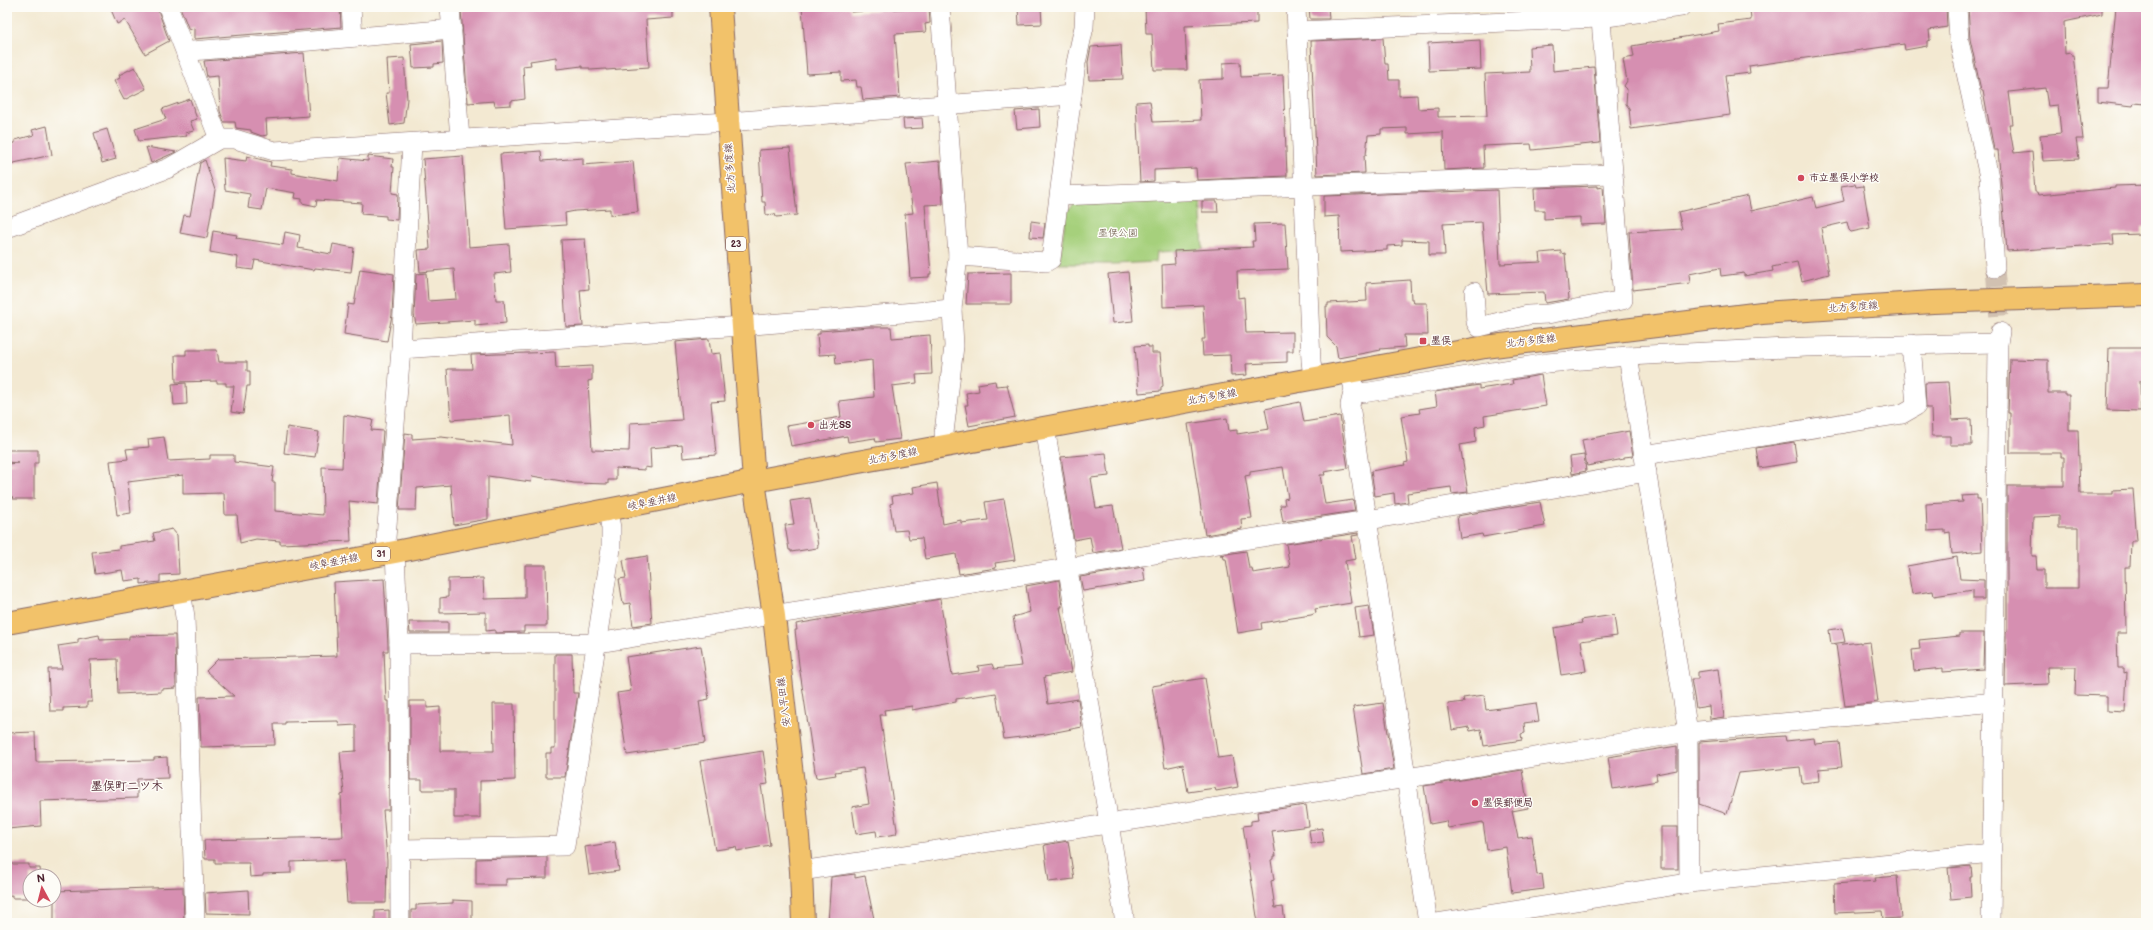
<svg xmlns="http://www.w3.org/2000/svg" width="2153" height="930" viewBox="0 0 2153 930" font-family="'Balsamiq Sans','Klee One',sans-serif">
	<rect width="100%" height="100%" fill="#fdfcf7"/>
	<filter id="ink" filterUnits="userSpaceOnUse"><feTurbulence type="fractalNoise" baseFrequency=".025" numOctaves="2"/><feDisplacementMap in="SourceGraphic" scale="8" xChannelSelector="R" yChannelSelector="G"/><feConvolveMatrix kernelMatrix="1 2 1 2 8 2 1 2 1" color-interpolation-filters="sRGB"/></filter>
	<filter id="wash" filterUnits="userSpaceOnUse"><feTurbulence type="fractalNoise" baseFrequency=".012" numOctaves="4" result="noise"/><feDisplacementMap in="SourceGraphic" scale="16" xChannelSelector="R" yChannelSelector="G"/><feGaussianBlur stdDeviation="0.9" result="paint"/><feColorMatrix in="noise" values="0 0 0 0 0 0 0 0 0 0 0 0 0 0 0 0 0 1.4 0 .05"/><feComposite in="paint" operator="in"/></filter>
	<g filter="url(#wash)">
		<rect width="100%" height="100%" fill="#f3e9d2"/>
		<path fill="#a6d07b" stroke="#787853" d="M1200,199L1203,250L1157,252L1156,262L1114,264H1059L1066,213L1075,204Z"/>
		<g id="blocks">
			<g fill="#d68fb1" fill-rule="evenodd">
				<path d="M110,7H157L169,41L145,54L125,20L117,24Z"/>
				<path d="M180,7H340L341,27L194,39V28L189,30Z"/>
				<path d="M499,7H673V18L646,20L649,67L606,70V69L590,70V68H582V66L557,69L556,57L530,61L531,65L523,66L525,99L511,101V105L495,106L494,101L468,103L461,10Z"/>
				<path d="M802,7H850L851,12L929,7L930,23L925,24L926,32L895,34L900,97L863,100L861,87H857L856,80L841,81V72L807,74Z"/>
				<path d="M1018,7H1041L1042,24L1019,25Z"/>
				<path d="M1145,7H1257V23L1185,26L1187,70H1154L1152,34H1146Z"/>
				<path d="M1309,7H1328L1329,19H1310Z"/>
				<path d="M1770,7H1946L1947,27L1929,30L1930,40L1927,41V46L1905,50L1904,44L1749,66L1750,73L1725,76L1730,115L1631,129L1629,108L1626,104L1627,89L1624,86L1627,81L1623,59L1634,57L1632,46L1719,31L1718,24L1751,20L1750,10Z"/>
				<path d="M1968,7L2102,8V14L2064,22L2065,54L2070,53L2071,55H2073L2083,139H2076L2079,159L2043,161L2040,135L2061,133L2058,105L2048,106L2045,88L2009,92L2013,124H2009L2014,153L2032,151L2035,192H2037L2038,195L2115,188V186L2146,185V227L2141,228V234L2113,235L2114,244L2007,251L1998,150H1994L1983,90H1981L1970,39Z"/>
				<path d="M2116,7H2146V104L2134,103L2133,106L2098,102V88H2108Z"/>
				<path d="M1383,38L1385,64H1388L1389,80H1399V96L1417,95L1418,109L1438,108V117L1487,116L1485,74L1530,72L1529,47L1552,45L1553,71L1594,67L1600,143L1532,150L1531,144L1483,146L1484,168L1444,170L1443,132L1407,134V128L1381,129V134L1368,135L1366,155H1364L1365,173L1317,175L1311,41Z"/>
				<path d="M1480,40L1481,69L1429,71L1428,43Z"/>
				<path d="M442,41L443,63L434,64V67L413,68L411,44Z"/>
				<path d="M1121,45L1123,79L1089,80L1088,62L1091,47Z"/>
				<path d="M304,53L309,116L266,119L267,135L262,136L251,132V130L236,128L235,122H224L220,111L218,76L207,77L204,61Z"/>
				<path d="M404,58L407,99L404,123L390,125L386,93H389L387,59Z"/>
				<path d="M1240,62L1241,77L1283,75L1287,176L1197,180L1196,168L1154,170V181L1140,182L1136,102L1150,101L1153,122L1201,120L1199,80L1223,79V63Z"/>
				<path d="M135,67L146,89L124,100L114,81L120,78L119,75Z"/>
				<path d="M190,99L197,119L190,121L194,131L185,133L187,136L139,141L135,129L166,119L162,109Z"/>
				<path d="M1039,109L1040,127L1017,129L1015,111Z"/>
				<path d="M922,118L923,128L904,129L903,119Z"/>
				<path d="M47,126L52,155L9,164L7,145L15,143V140L34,135L32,130Z"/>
				<path d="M107,129L116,159L102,163L94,133Z"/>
				<path d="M146,147L176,152L151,163Z"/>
				<path d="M790,148L797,215L776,217L775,214L766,215L765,202H762L759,150Z"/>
				<path d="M541,151L542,161L583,158V165L633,161L638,212L610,215V209L575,211L565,213L566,225L506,229L500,154Z"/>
				<path d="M247,156L271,162L270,166L292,169V173L338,181L340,158L368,161V156L393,159L392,167H394L392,193L398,194L397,220L386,219V216L361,214L362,203L317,200L316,206L302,203V199L295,198L296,193L266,188L262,210L248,208L250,194L225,190L223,158L246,161Z"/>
				<path d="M463,156L469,247L509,244L511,272L494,274L496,300H504L506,323L475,326V320L416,324L414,315L416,274L426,273L428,301L456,299L454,269L420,272L418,250L430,249L423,159Z"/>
				<path d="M205,160L215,190L207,238L180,233L184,215L190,216L200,163Z"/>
				<path d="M940,161L943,204L925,205L931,274H929V277L910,278L905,214L913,213L906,164Z"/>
				<path d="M1855,184L1856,187L1863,186L1870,228L1851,232L1849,230L1847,222L1821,228L1829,274L1802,281L1797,262L1772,267L1773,271L1744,276V273L1721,276L1720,268L1689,274L1690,283L1633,290L1629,232L1682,229L1678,212L1748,196L1751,211L1813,197L1816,208L1844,201L1841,186Z"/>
				<path d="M1598,186V188L1603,187L1606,224L1580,225V217L1544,219V210H1535L1534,188Z"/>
				<path d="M1497,190L1500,264L1541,262L1540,253L1561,251V254L1565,253L1569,299L1545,303L1544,292L1488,294L1482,222L1443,224L1445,255H1429V241L1402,240V245L1387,246V250L1340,252L1339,216L1324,217V196Z"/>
				<path d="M1202,201H1217L1218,212H1202Z"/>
				<path d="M1031,221L1045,223L1043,238L1030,237Z"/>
				<path d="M1285,223L1288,269L1237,271L1238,298L1244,297L1246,333L1293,332V351H1287V362L1246,364L1247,375L1231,376L1230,355L1203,356L1202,339H1205L1203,305L1163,307L1162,265L1175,264L1174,251L1253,247L1252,241H1255L1254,224Z"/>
				<path d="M213,231L237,235L236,238L283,245L285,232L300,235L298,248L331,254L333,244L354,248L351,272L315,268L314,270L255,260L253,270L237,268L238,257L210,252Z"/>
				<path d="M585,239L589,289L580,290L583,326L566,327L561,240Z"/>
				<path d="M360,269L394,274L392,315L387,341L344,334L348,304L354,305Z"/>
				<path d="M1128,272L1133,321L1113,323L1108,274Z"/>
				<path d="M1011,273V304H966L968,274Z"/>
				<path d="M1410,280L1411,299H1413L1414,303H1427L1428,335H1404L1405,347L1380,349L1381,350L1338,358L1336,346L1327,337L1326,306H1328V303L1367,301L1366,283Z"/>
				<path d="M869,327H891L892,338L930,335L932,374L916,375L917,383L892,386L900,439L876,442L875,438L848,442L847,436L791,446L787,426L841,417L839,401L874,397L872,360L836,364L835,354L819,355L817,334H820V331Z"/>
				<path d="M709,339L711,354L720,353L725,401L711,402L716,455L683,458L682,445L650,448L651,468L645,467V470L616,468V480H608V484L574,483L532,476L531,482L488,476V519L454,525L451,485L417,488L416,510H399L405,433L412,434V439L441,437L512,445L510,415L451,420L447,369H472L471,355L555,352L556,368L592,366V380L588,381L592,450L629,451L630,423L682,420L675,342Z"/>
				<path d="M1148,345V347H1152V353H1160L1163,386L1161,387V391L1139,393L1135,346Z"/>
				<path d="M2109,348H2146V380L2140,381L2141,411L2107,410Z"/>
				<path d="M186,350H217L219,362H247V371H250V386H247L243,414L231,412L234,386H226V383H217V381L176,382L175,355H186Z"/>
				<path d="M2010,359L2048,360V393H2065V395H2069V430H2078L2080,494H2113V490L2133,489L2137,541H2131L2130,567H2125L2126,633H2117L2118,668H2124V673L2127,672L2125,712L2107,711V696L2075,695L2076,667H2047L2048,684L2005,686L2006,632H2007V486H2064V457H2061V453H2010V413H2008ZM2059,516V528H2078V588H2044V570H2037L2036,556H2032L2033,517Z"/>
				<path d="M1541,375L1546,406L1484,416L1485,425L1475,427L1476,442L1460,445L1468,492L1452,494L1451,487L1407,493L1408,502L1395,504L1394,493L1375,496L1371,471L1405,465L1404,463L1408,462L1401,416L1420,413L1419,409L1437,406L1435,392L1479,385V389L1513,384L1512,380Z"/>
				<path d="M995,381L996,386L1007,385L1015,417L969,426L965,405H968L966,393L979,391L978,384Z"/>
				<path d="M1949,382L1952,420L1971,419L1972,445H1950V436H1932L1931,408H1926L1925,383Z"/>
				<path d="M186,383L187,404L174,405L172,384Z"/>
				<path d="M1300,402L1304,422L1340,416L1348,468L1324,472L1325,475H1320L1325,504L1353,500L1355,511L1283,522L1280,505H1285L1284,499L1288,498L1283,467L1250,472V475L1245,476L1252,518L1241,519L1242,529L1205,535L1188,424L1227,418L1229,431L1237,430V434L1269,429L1265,409Z"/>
				<path d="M344,415L373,420L371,430L383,431L378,504L349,501L351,541L280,544V541L256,539L240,543L237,515H225L224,493L183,494V475L128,482L131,513L117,515L110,461L128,459L126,449L149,447L148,439L164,437L168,461L210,459V455H234V462L274,467L272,482H275V511L323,515L322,467L342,468Z"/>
				<path d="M287,427L319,432L315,457L284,453Z"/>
				<path d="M1629,431L1633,456L1624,457V459L1587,466L1582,440Z"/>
				<path d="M1794,442L1797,462L1759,468L1756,448Z"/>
				<path d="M7,450H38V463H34V499H13L12,496H7V464L19,463L7,462Z"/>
				<path d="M1106,453L1109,476L1091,478L1096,508L1113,506L1121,548L1093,553L1090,537L1074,540L1061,457Z"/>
				<path d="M1584,455L1586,471L1572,474L1570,457Z"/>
				<path d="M937,483L943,524L961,520V523L988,520L985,502L1004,499L1015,560L995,563L996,568L959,574L956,554L925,559L922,538L909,539L907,530L894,531L890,504L893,503L892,496L914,493L913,487Z"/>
				<path d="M1977,495V499H1980L1982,551L1952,554L1950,532L1945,533V530L1927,531L1926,504L1963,502L1962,496Z"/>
				<path d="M810,498L818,546L817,548L791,552V550H789L785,525L794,524L790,501Z"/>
				<path d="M1540,502L1545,526L1483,537L1482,534L1460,538L1457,516Z"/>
				<path d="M172,529L177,535L179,574L160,575V582L141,584V579L124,581L122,570L95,574L92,552L119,549V546L155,541L153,533Z"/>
				<path d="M1358,533V535L1352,536L1356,559L1345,561L1351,603L1315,609L1316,613L1311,615L1261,623L1262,629L1238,633L1226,559H1224L1223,555H1220L1246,551L1249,568H1252L1253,573L1290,567L1286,544Z"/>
				<path d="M647,556L652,623L633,626L630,603L623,604L619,579L626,578L623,560Z"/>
				<path d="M1957,557L1960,579L1984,580V599H1973V590L1934,596L1933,591L1912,594L1907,566Z"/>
				<path d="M525,565H546L547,626H524V632L495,633V630L486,631V612L440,613V598L448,597V579L483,578L484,599L525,598Z"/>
				<path d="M1143,567L1145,581L1083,591L1080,577Z"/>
				<path d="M384,579L388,644V651H384L386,701H388L389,810H383L387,861L386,903H347L344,860L291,862V873L263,874V876L250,877L249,863H215V859H205L204,840L343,837L341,795L344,794L340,752L356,751V725L339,726L338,721L285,722V724H274L275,745L201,747L199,697L234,696L206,671L218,659L337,656L334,582Z"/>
				<path d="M1059,580L1062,607H1060L1072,672L1044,677L1048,704L1078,699L1082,727L1046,734L1004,739L996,693L956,699V702L912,710V706L884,710L885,715H880L897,830L896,834L877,837L876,831L856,834L852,807L869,804L863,768L835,772L836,775L816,778L799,665L795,630H797L796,624L940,599L952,675L979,671L978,666L992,664L994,669L1022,666L1013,617L1030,612L1026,586Z"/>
				<path d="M1369,606L1374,635L1359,637L1355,608Z"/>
				<path d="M1614,615L1617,636L1581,641L1586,671L1561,675L1554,628L1582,623L1581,620Z"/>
				<path d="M409,622H448V633H410Z"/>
				<path d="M1842,628L1845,642L1831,644L1829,630Z"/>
				<path d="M1960,633H1984L1983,669L1943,672V668L1914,671L1912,650L1920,649L1919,640L1960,636Z"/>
				<path d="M99,635L100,640L129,639V636L175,635L176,688L161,689V692L118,694L117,659L90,660L92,702H87V707L63,708V711H50L48,669H62L58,646L78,643V639Z"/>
				<path d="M1860,642V643L1870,642L1878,702L1845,706L1836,645Z"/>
				<path d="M701,646L709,699L699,701L705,743L627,755L617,693L631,691L626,657Z"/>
				<path d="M555,654H572L573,693H578L565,777H546V753H551V748H555Z"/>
				<path d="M1718,669L1724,717L1710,719L1709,706L1696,708L1691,679H1698V672Z"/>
				<path d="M1205,678L1218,758L1232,756L1238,787L1216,791L1215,788L1188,792L1183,764L1165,768L1152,686Z"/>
				<path d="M1484,695L1486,710L1536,703L1539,721L1524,723L1525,733L1521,734L1522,740L1484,746L1481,729L1470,731L1469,727L1452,730L1448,704L1464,702L1463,698Z"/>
				<path d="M410,701H427V708L440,707V751H494L493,704H514L515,780L480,781V818H454V790H422V780H410Z"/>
				<path d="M1383,703L1394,769L1363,774L1353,707Z"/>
				<path d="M35,732L36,762L154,760V758L167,757L168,778L137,779V798L40,801L41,826L7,829V733Z"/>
				<path d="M1785,736L1786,741L1814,738L1815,744L1839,742L1842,767L1818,769L1819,781L1802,783L1800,767L1739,773L1727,814L1699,804V742Z"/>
				<path d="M1677,746V770L1656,774L1657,781L1613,789L1608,757Z"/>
				<path d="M763,751L768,784L761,785L770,845L737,851L736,847L715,850L700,761Z"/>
				<path d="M1522,770L1528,808L1512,811L1518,838L1532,836L1537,875L1542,874L1544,889L1512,893L1506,847L1487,850L1483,822L1448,828L1446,821L1430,824L1424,786Z"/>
				<path d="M1306,805L1309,826L1272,831L1276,856H1274V859L1271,860L1274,880L1271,881L1275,908L1283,907L1285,923H1258L1243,826L1251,825V821L1258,820L1257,812Z"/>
				<rect x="1661" y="827" width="17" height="42"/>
				<path d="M1322,828L1324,842L1311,843L1309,830Z"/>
				<path d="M1068,841L1074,879L1049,882L1044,845Z"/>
				<path d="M615,842L619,871L589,875L585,847Z"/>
				<path d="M547,857V878L506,879V885H476V859Z"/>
				<path d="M9,864H29V868H40L41,876H30V898H12V895L7,896Z"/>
				<path d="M1971,866L1972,877H1970L1971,897L1951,899L1948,868Z"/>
				<path d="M855,874V878L865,876L874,919H871L872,923H828L831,877Z"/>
				<path d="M1897,876L1901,918L1883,919L1882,911L1835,913L1834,884L1876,881L1875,878Z"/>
				<path d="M183,887L184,923H54V891Z"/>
				<path d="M248,890L249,914L206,913L205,893Z"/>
				<path d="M453,900L472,901V923H411V910H416V905L453,903Z"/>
				<path d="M389,910V923H375V911Z"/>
			</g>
		</g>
	</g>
	<g filter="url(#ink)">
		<use href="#blocks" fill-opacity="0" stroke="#856665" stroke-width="1"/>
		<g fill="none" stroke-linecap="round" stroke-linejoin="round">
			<path stroke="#d1c1b1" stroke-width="19" stroke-dasharray="19 10" stroke-linecap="butt" d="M1995,268L2000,332"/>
			<g stroke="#856665" stroke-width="20">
				<g id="minor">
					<path d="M168,7L219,139"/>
					<path d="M351,7L353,37"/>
					<path d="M450,7L460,139"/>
					<path d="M940,7L958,256L952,309L954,346L944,433L945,446"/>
					<path d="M1296,7L1311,361L1313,378"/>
					<path d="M1957,7L1959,41L1989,177L1995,268"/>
					<path d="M1297,31L1599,18L1681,7"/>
					<path d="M186,55L192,51L452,29"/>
					<path d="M1060,196L1612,174"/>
					<path d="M7,228L169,168L219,139H235L274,151L308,149L727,122L1072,95"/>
					<path d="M958,256L1046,262L1051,259L1076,63L1084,27L1085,7"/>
					<path d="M1474,292L1476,322L1479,327L1528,315L1548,314L1623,300L1600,7"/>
					<path d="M401,349L742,326L952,309"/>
					<path d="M1628,356L1688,732L1689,883"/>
					<path d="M1351,377L1354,389L1350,405L1428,923"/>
					<path d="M1354,389L1363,393L1547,363L1628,356L1806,347L1998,343"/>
					<path d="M1045,427L1125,923"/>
					<path d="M1644,455L1902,414L1916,406L1911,344"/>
					<path d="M388,552L386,538L401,349L412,143"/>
					<path d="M395,552L399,644L400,923"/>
					<path d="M181,590L185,617L195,923"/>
					<path d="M399,644L597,643L1368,520L1647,472"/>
					<path d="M400,849L565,846L611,549V528L608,511"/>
					<path d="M801,871L1407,778L1688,732L1995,702"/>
					<path d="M1437,923L1689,883L1992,853"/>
					<path d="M1991,923L1998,343L2000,332"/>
				</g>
			</g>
			<g stroke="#856665" stroke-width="24">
				<g id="major">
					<path d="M720,7L754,481L774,616L795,802L801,871L803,923"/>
					<path d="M7,623L395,552L754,481L1485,347L1762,313L1933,302L2146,295"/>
				</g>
			</g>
			<use href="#minor" stroke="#fff" stroke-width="19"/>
			<use href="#major" stroke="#f2c26a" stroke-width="22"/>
		</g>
	</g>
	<g fill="#d1495b" stroke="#fdfcf7" stroke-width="1.5">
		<circle cx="1801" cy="178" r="4"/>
		<rect x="1419" y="337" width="8" height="8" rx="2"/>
		<circle cx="811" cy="425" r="4"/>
		<circle cx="1475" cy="803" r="4"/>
	</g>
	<g text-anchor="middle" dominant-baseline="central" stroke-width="3" stroke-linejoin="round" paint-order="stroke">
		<g fill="#fdfcf7" stroke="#806168" stroke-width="1">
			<rect x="726" y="237" width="20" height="14" rx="3"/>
			<rect x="372" y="547" width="18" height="14" rx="3"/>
		</g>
		<g font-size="9" font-weight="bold" fill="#4a1f2b">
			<text x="736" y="244">23</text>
			<text x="381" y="554">31</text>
		</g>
		<g font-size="10" fill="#4a1f2b" stroke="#fdfcf7">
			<text transform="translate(730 168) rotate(-94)">北方多度線</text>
			<text transform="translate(1853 307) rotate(-4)">北方多度線</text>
			<text transform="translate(1531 341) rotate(-7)">北方多度線</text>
			<text transform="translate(1212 397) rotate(-10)">北方多度線</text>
			<text transform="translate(893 456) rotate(-11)">北方多度線</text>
			<text transform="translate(652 502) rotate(-11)">岐阜垂井線</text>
			<text transform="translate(334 562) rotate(-11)">岐阜垂井線</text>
			<text transform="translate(784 702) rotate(-97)">安八平田線</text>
		</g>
		<g font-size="10" font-weight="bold" fill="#4a1f2b" stroke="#fdfcf7" text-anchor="start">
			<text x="1809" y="178">市立墨俣小学校</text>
			<text x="1431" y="341">墨俣</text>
			<text x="819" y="425">出光SS</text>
			<text x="1483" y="803">墨俣郵便局</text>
		</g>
		<g font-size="10" fill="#665443" stroke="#fdfcf7">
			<text x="1118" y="233">墨俣公園</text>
		</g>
		<g font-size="12" font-weight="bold" fill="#4a1f2b" stroke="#fdfcf7">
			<text x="127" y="786">墨俣町二ツ木</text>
		</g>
	</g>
	<rect width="2153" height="930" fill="none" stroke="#fdfcf7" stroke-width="24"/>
	<g transform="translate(42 888) rotate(353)"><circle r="19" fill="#fdfcf7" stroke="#b5a4a5"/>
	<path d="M0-3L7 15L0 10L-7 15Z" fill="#d1495b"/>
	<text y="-6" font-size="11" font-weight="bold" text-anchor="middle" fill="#4a1f2b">N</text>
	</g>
</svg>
